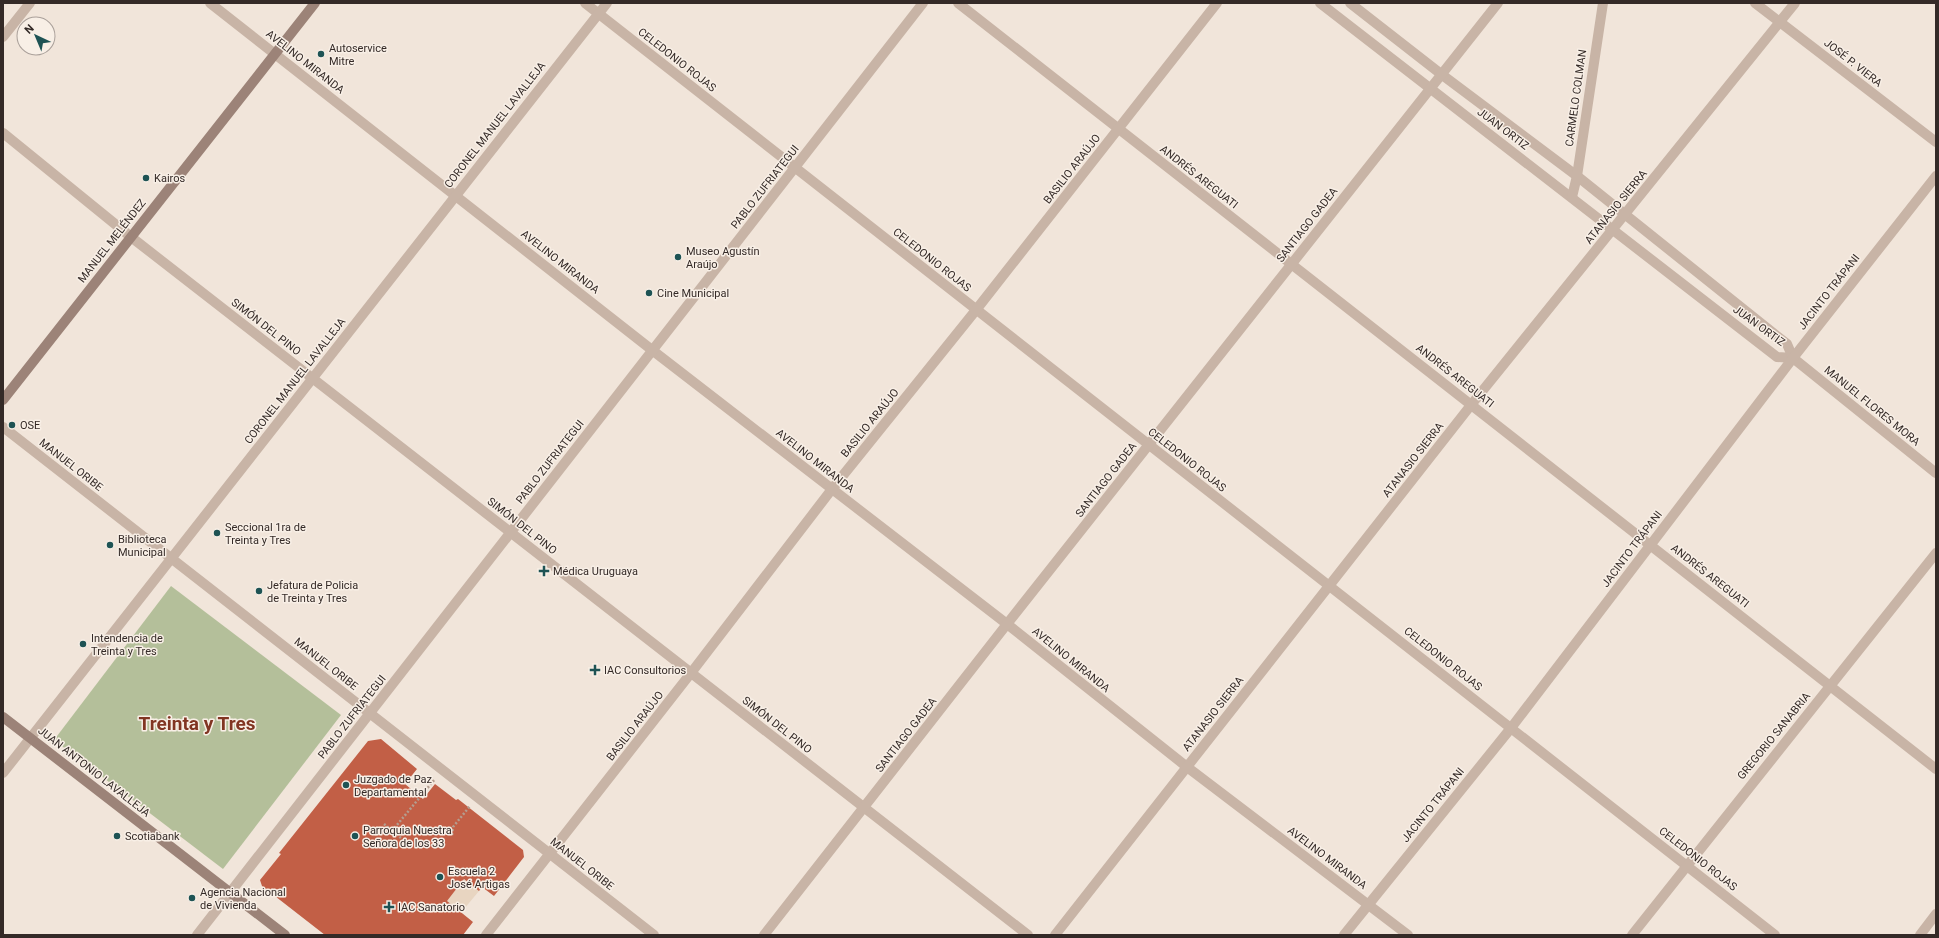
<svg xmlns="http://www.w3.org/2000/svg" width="1939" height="938" viewBox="0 0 1939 938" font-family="Roboto,sans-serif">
	<rect width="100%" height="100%" fill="#f1e5da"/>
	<path fill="#b4bf9a" d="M171,586L341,715L223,869L54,740Z"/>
	<path fill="#e8d5c1" d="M464,879L479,891L459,915L444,904Z"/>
	<path fill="#c25f46" d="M381,739L417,769L405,784L423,799L435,784L456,800L458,799L523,850L524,857L494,896L482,887L479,891L464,879L447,901L473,922L463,935H325L262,886L260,880L281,854L279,853L368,741Z"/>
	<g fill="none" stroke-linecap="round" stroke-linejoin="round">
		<g stroke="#b49e90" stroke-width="2.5" stroke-dasharray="2 2" stroke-linecap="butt">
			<path d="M384,824L407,843"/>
			<path d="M392,831L435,779"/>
			<path d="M452,835L453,827L470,806"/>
		</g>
		<g stroke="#c8b4a6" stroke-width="10">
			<path d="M210,3L652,350L1007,624L1187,767L1408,935"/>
			<path d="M585,3L1775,935"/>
			<path d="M958,3L1936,769"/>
			<path d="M1320,3L1777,357L1793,358"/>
			<path d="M1350,3L1441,74L1577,176L1787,344L1793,358L1936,473"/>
			<path d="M1755,3L1936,142"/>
			<path d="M3,37L30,3"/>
			<path d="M3,133L131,237L1028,935"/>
			<path d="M1572,197L1577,176L1603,3"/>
			<path d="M3,427L654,935"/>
			<path d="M3,773L607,3"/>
			<path d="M197,935L923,3"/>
			<path d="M486,935L691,673L832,489L976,310L1217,3"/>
			<path d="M764,935L1007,624L1498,3"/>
			<path d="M1055,935L1471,405L1795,3"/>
			<path d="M1344,935L1511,728L1793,358L1936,176"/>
			<path d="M1632,935L1936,553"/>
			<path d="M1920,935L1936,914"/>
		</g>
		<g stroke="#9c8378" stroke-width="10">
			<path d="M3,400L315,3"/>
			<path d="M3,717L285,935"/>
		</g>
	</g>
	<g fill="#1e5354" stroke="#f8efe6" stroke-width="1.5">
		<circle cx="321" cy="54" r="4"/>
		<circle cx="146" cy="178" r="4"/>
		<circle cx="678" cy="257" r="4"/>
		<circle cx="649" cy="293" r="4"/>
		<circle cx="12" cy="425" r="4"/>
		<circle cx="217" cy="533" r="4"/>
		<circle cx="110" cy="545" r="4"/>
		<path d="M542 565h4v4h4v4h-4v4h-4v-4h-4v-4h4z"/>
		<circle cx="259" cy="591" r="4"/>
		<circle cx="83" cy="644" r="4"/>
		<path d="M593 664h4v4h4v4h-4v4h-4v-4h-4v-4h4z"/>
		<circle cx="346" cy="785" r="4"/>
		<circle cx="117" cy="836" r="4"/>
		<circle cx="355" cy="836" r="4"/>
		<circle cx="440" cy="877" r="4"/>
		<circle cx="192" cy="898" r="4"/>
		<path d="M387 901h4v4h4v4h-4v4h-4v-4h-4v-4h4z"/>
	</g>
	<g text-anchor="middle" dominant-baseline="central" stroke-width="3" stroke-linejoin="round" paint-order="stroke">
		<g font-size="11" fill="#342a27" stroke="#f8efe6" text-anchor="start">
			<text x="329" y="48">Autoservice<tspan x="329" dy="13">Mitre</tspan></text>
			<text x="154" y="178">Kairos</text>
			<text x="686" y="251">Museo Agustín<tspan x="686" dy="13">Araújo</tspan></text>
			<text x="657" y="293">Cine Municipal</text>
			<text x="20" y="425">OSE</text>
			<text x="225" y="527">Seccional 1ra de<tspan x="225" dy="13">Treinta y Tres</tspan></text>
			<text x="118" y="539">Biblioteca<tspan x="118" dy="13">Municipal</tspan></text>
			<text x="553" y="571">Médica Uruguaya</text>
			<text x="267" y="585">Jefatura de Policia<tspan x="267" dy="13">de Treinta y Tres</tspan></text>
			<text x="91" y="638">Intendencia de<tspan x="91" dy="13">Treinta y Tres</tspan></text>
			<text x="604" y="670">IAC Consultorios</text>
			<text x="354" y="779">Juzgado de Paz<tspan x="354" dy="13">Departamental</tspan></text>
			<text x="363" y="830">Parroquia Nuestra<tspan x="363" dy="13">Señora de los 33</tspan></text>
			<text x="125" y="836">Scotiabank</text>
			<text x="448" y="871">Escuela 2<tspan x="448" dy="13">José Artigas</tspan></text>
			<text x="200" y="892">Agencia Nacional<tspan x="200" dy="13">de Vivienda</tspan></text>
			<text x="398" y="907">IAC Sanatorio</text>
		</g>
		<g font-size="11" fill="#342a27" stroke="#f8efe6">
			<text transform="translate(677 60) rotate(38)">CELEDONIO ROJAS</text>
			<text transform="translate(305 62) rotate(38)">AVELINO MIRANDA</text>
			<text transform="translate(1853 63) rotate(38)">JOSÉ P. VIERA</text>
			<text transform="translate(1576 98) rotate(-82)">CARMELO COLMAN</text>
			<text transform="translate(495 125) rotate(-52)">CORONEL MANUEL LAVALLEJA</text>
			<text transform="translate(1503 129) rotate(37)">JUAN ORTIZ</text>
			<text transform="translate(1072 169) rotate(-52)">BASILIO ARAÚJO</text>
			<text transform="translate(1199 177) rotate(38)">ANDRÉS AREGUATI</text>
			<text transform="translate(765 187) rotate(-52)">PABLO ZUFRIATEGUI</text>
			<text transform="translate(1616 207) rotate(-51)">ATANASIO SIERRA</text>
			<text transform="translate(1307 225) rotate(-52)">SANTIAGO GADEA</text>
			<text transform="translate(112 241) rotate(-52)">MANUEL MELÉNDEZ</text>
			<text transform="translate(932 260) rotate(38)">CELEDONIO ROJAS</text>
			<text transform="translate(560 262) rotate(38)">AVELINO MIRANDA</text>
			<text transform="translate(1829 292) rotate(-52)">JACINTO TRÁPANI</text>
			<text transform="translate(1759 326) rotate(36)">JUAN ORTIZ</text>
			<text transform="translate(266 327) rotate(38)">SIMÓN DEL PINO</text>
			<text transform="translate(1455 376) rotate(38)">ANDRÉS AREGUATI</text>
			<text transform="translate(295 381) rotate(-52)">CORONEL MANUEL LAVALLEJA</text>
			<text transform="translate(1872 406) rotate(39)">MANUEL FLORES MORA</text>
			<text transform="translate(870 423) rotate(-51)">BASILIO ARAÚJO</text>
			<text transform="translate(1187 460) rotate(38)">CELEDONIO ROJAS</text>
			<text transform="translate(1413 460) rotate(-52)">ATANASIO SIERRA</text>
			<text transform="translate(815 461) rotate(38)">AVELINO MIRANDA</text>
			<text transform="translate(550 462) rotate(-52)">PABLO ZUFRIATEGUI</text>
			<text transform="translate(71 465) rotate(38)">MANUEL ORIBE</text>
			<text transform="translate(1106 480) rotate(-52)">SANTIAGO GADEA</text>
			<text transform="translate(522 526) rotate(38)">SIMÓN DEL PINO</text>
			<text transform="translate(1632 549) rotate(-53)">JACINTO TRÁPANI</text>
			<text transform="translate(1710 576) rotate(38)">ANDRÉS AREGUATI</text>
			<text transform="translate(1443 659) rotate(38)">CELEDONIO ROJAS</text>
			<text transform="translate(1071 660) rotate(39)">AVELINO MIRANDA</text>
			<text transform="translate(326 664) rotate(38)">MANUEL ORIBE</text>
			<text transform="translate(1213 714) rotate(-52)">ATANASIO SIERRA</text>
			<text transform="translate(352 717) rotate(-52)">PABLO ZUFRIATEGUI</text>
			<text transform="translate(777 725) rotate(38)">SIMÓN DEL PINO</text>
			<text transform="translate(635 726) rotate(-52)">BASILIO ARAÚJO</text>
			<text transform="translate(906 735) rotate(-52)">SANTIAGO GADEA</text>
			<text transform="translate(1774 736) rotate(-51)">GREGORIO SANABRIA</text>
			<text transform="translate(94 772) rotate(38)">JUAN ANTONIO LAVALLEJA</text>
			<text transform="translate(1433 805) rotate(-51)">JACINTO TRÁPANI</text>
			<text transform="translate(1327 858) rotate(37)">AVELINO MIRANDA</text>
			<text transform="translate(1698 859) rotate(38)">CELEDONIO ROJAS</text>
			<text transform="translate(582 864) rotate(38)">MANUEL ORIBE</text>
		</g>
		<g font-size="19" font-weight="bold" fill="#813522" stroke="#f8efe6">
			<text x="197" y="723">Treinta y Tres</text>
		</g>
	</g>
	<rect width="1939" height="938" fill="none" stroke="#342a27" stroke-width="8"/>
	<g transform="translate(36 36) rotate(316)"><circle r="19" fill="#f8efe6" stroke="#aaa09a"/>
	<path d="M0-3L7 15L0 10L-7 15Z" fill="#1e5354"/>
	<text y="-6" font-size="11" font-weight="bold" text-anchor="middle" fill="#342a27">N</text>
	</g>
</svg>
